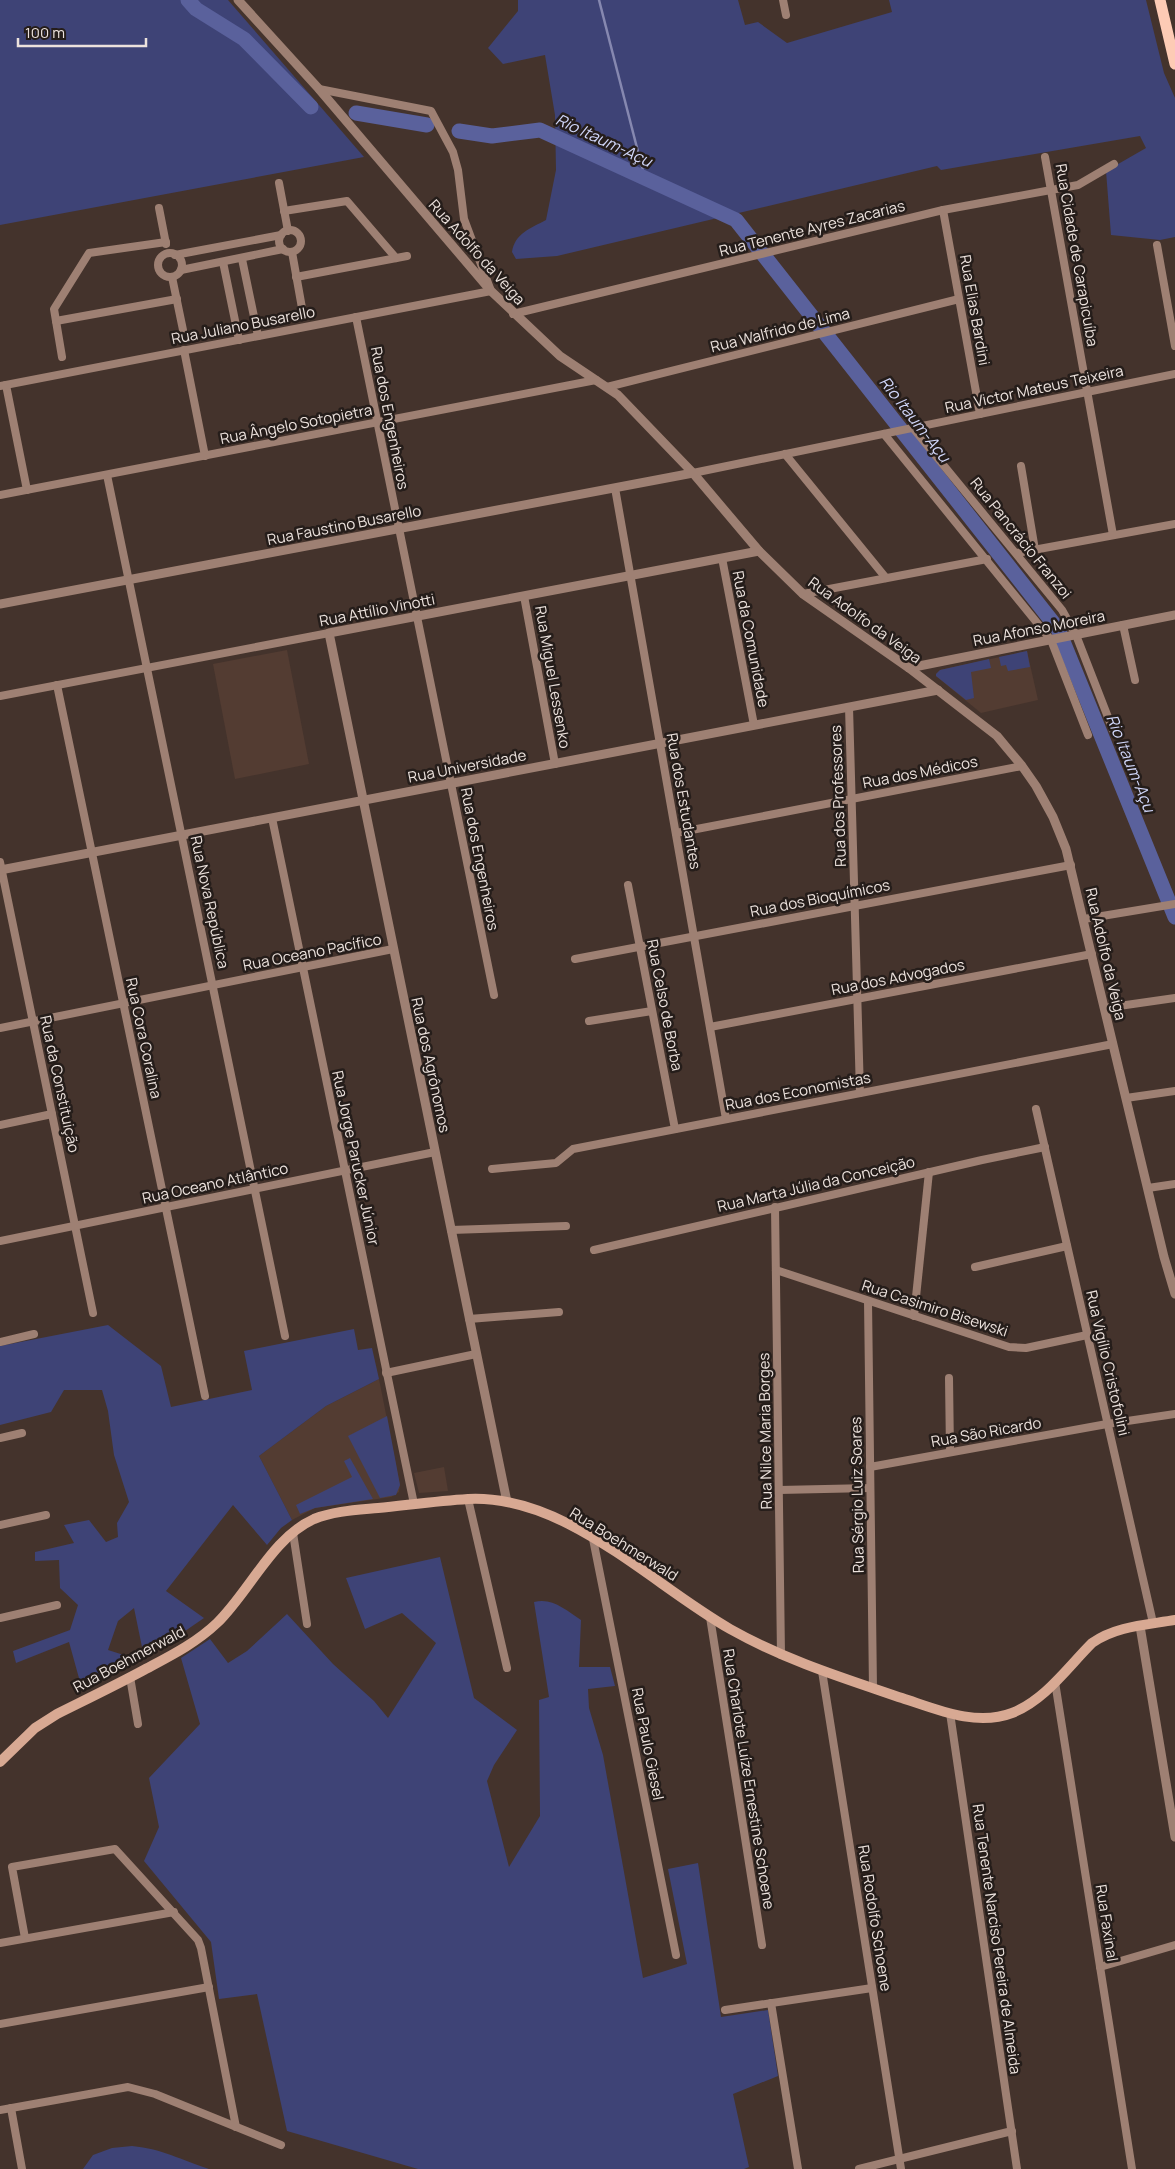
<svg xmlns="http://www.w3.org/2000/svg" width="1175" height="2169" viewBox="0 0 1175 2169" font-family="Manrope,sans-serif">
	<rect width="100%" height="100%" fill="#44332c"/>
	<g fill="#533c32">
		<path d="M287,650L309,764L235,779L213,664Z"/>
		<path d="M1027,651L1038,700L981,713L936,676V674L940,670Z"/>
		<path d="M379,1379L400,1485L399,1492L391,1497L315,1508L292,1520L259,1456L326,1406Z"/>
		<path d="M444,1467L448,1491L419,1493L414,1473Z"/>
	</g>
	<g fill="#3e4376">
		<path d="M0,0H228L364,157L0,225Z"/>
		<path d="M518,0H738L745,25L758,22L787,43L892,12L889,0H1146L1164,73L1175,98V237L1160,240L1111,235L1106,171L1146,148L1140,136L941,170L937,166L557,256L516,259L512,252C515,233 531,228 546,220L556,170L555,115L545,55L503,64L488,48L518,11Z"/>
		<path d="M1027,651L1030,667L1008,671L1006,665L1001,666L999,657Z"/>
		<path d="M989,659L991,668L971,672L974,698L966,700L936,676V674L940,670Z"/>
		<path d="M108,1325L161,1366L171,1407L252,1390L244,1351L354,1329L358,1350L372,1348L379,1379L326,1406L259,1456L292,1520L281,1528L267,1545L233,1505L166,1591L204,1618L172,1640L146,1652L142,1647L134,1608L118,1621L108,1650L130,1657V1663L82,1689L69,1642L16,1663L13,1651L70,1630L78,1605L60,1588L59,1560L35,1561V1552L74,1543L64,1525L89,1520L106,1542L118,1537L117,1523L129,1502L114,1455L108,1411L102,1390H64L51,1412L0,1425V1346Z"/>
		<path d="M387,1416L400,1485L396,1495L380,1498L348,1436Z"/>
		<path d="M350,1458L373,1499L315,1508L300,1514L296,1505L352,1477L344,1461Z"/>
		<path d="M440,1557L474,1698L517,1730L494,1765L487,1781L509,1867L540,1816L539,1700L549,1697L534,1602C552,1597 566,1610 581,1620L579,1667H610L615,1686L588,1689L589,1708L603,1755L643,1978L687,1964L668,1869L698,1863L721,2017L768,2010L778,2076L733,2094L749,2167L744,2169H418L287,2131L257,1994L219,1999L211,1942L144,1861L159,1827L149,1778L200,1724L181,1658L210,1639L228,1663L247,1651L287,1614L333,1664L374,1701L388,1718L436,1643L402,1613L365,1629L346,1578Z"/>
		<path d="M132,2146C163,2149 181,2160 209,2169H83L93,2155L112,2148Z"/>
	</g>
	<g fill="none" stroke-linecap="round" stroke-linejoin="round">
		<path stroke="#8688b0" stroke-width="2.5" d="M599,0L645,179"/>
		<g stroke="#5a619c" stroke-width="15">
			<path d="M188,0L196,9L244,39L311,107"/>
			<path d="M356,113L427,125"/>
			<path d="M459,131L492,136L540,130L736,220L1058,629L1175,917"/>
		</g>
		<g stroke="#9e8073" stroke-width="8">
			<path d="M783,0L786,15"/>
			<path d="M1045,157L1113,535"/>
			<path d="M279,183L288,231"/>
			<path d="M159,208L166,244"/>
			<path d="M943,210L980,414"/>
			<path d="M284,211L347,201L396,258"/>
			<circle cx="290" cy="241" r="11"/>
			<path d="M1157,245L1175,346"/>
			<path d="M292,252L302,308"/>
			<circle cx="170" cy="265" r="12"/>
			<path d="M175,255L281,235"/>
			<path d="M242,259L258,336"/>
			<path d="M223,262L239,340"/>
			<path d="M181,270L283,249"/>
			<path d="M172,277L183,330"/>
			<path d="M296,277L407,256"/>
			<path d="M513,314L943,210L1078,185L1114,164"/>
			<path d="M356,317L494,995"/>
			<path d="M56,321L177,299"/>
			<path d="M184,350L205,456"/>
			<path d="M62,357L54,309L89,253L166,242"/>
			<path d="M6,385L27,490"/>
			<path d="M0,386L491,291L464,219L458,170L453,152L431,111L319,89"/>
			<path d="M607,387L959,299"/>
			<path d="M913,428L1062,610L1076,635L1113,730"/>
			<path d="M884,434L1051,640L1088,735"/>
			<path d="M785,454L886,578"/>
			<path d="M1021,466L1035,550"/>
			<path d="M693,473L1175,374"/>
			<path d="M107,475L285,1336"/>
			<path d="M615,488L726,1119"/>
			<path d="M0,495L596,380"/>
			<path d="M1017,553L1175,524"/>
			<path d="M722,558L754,725"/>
			<path d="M803,594L987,559"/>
			<path d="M524,596L555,764"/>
			<path d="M1123,625L1135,680"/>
			<path d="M57,685L205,1396"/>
			<path d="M0,696L329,633"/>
			<path d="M849,707L860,1093"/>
			<path d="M272,818L414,1504"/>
			<path d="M676,833L1022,766"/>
			<path d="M0,862L93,1313"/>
			<path d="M628,885L675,1129"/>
			<path d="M1084,919L1175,904"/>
			<path d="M575,959L1071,865"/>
			<path d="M1105,1008L1175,998"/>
			<path d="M589,1021L652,1011"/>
			<path d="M710,1027L1092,954"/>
			<path d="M0,1028L393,949"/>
			<path d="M1126,1098L1175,1091"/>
			<path d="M1036,1109L1153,1623"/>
			<path d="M0,1125L52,1114"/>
			<path d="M492,1169L556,1163L573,1149L1113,1044"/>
			<path d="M1148,1188L1175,1184"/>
			<path d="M775,1207L781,1655"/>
			<path d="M451,1230L566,1226"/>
			<path d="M0,1241L435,1152"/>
			<path d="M594,1250L982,1160L1045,1147"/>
			<path d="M975,1267L1067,1246"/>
			<path d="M776,1270L1009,1347L1026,1348L1087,1335"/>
			<path d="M868,1301L873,1688"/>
			<path d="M914,1316L929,1172"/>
			<path d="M469,1319L559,1312"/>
			<path d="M0,1342L34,1334"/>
			<path d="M386,1373L476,1354"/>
			<path d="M949,1378L950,1452"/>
			<path d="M0,1438L22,1433"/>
			<path d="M870,1467L1107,1424L1175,1414"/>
			<path d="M779,1490L870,1488"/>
			<path d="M468,1499L507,1668"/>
			<path d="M0,1525L46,1515"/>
			<path d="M293,1533L307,1624"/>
			<path d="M593,1539L676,1955"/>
			<path d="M710,1617L762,1945"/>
			<path d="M0,1618L57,1605"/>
			<path d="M822,1671L901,2169"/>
			<path d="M130,1677L138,1724"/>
			<path d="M1055,1682L1132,2169"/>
			<path d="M950,1713L1017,2169"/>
			<path d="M25,1938L12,1867L115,1849L198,1940L201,1948L236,2127"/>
			<path d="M0,1943L174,1912"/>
			<path d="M1100,1967L1175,1945"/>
			<path d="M771,2003L798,2169"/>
			<path d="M725,2010L872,1988"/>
			<path d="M0,2024L209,1987"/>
			<path d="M11,2108L22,2169"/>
			<path d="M0,2110L128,2087L155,2094L281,2145"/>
			<path d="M859,2169L1012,2131"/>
		</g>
		<g stroke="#9e8073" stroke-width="9">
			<path d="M238,0L319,89L491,291L560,356L618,395L693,473L759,551L803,594L909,668L997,736L1022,766L1036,786L1053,817L1066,849L1164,1257L1175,1294"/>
			<path d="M0,604L693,473"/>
			<path d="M909,668L1175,615"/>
			<path d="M0,870L938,690"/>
			<path d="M507,1502L329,633L759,551"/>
			<path d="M1140,1626L1175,1837"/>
		</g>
		<path stroke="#d8a993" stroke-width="10" d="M0,1762L35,1728L57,1714C85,1700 114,1686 142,1671C168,1657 195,1644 217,1623C249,1592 273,1537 314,1519C334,1511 357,1510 378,1508C408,1505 438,1501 468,1499C565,1494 651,1584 730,1629C785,1660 843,1678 902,1698C936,1709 976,1727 1012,1713C1045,1700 1067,1668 1092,1643C1116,1626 1146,1625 1175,1620"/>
		<path stroke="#fdcbb5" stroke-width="11" d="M1160,0L1175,64"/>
	</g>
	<g text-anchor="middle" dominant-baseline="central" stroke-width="5" stroke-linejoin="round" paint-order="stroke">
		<g font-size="15" fill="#ece2dd" stroke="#251d1a">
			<text transform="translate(812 228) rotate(-14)">Rua Tenente Ayres Zacarias</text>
			<text transform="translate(477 252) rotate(48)">Rua Adolfo da Veiga</text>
			<text transform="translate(1077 255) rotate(80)">Rua Cidade de Carapicuíba</text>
			<text transform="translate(975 310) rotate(80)">Rua Elias Bardini</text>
			<text transform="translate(243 325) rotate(-11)">Rua Juliano Busarello</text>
			<text transform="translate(780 330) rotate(-14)">Rua Walfrido de Lima</text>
			<text transform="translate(1034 389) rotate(-12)">Rua Victor Mateus Teixeira</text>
			<text transform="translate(390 418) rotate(79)">Rua dos Engenheiros</text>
			<text transform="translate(296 424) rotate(-11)">Rua Ângelo Sotopietra</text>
			<text transform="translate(344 525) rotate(-11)">Rua Faustino Busarello</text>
			<text transform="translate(1021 538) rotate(51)">Rua Pancrácio Franzoi</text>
			<text transform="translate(377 610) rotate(-11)">Rua Attílio Vinotti</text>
			<text transform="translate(865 620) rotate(36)">Rua Adolfo da Veiga</text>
			<text transform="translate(1039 628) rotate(-11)">Rua Afonso Moreira</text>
			<text transform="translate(751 639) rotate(79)">Rua da Comunidade</text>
			<text transform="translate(553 677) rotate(80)">Rua Miguel Lessenko</text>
			<text transform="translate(467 766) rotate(-11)">Rua Universidade</text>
			<text transform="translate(920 772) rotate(-11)">Rua dos Médicos</text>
			<text transform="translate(838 796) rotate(-92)">Rua dos Professores</text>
			<text transform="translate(684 801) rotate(80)">Rua dos Estudantes</text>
			<text transform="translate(480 859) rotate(79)">Rua dos Engenheiros</text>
			<text transform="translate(820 898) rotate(-11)">Rua dos Bioquímicos</text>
			<text transform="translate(210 902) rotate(78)">Rua Nova República</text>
			<text transform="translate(312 952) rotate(-11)">Rua Oceano Pacífico</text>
			<text transform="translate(1106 954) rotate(77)">Rua Adolfo da Veiga</text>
			<text transform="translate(898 977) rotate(-11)">Rua dos Advogados</text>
			<text transform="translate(665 1005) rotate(79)">Rua Celso de Borba</text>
			<text transform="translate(144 1038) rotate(78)">Rua Cora Coralina</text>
			<text transform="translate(431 1065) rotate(78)">Rua dos Agrônomos</text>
			<text transform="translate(60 1084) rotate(78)">Rua da Constituição</text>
			<text transform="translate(798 1091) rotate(-11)">Rua dos Economistas</text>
			<text transform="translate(356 1158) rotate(78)">Rua Jorge Parucker Júnior</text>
			<text transform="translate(215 1183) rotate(-12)">Rua Oceano Atlântico</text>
			<text transform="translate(816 1184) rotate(-13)">Rua Marta Júlia da Conceição</text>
			<text transform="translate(935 1308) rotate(18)">Rua Casimiro Bisewski</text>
			<text transform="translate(1108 1363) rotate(77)">Rua Vigílio Cristofolini</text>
			<text transform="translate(765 1431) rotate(-91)">Rua Nilce Maria Borges</text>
			<text transform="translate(986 1432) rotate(-10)">Rua São Ricardo</text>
			<text transform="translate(857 1495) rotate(-91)">Rua Sérgio Luiz Soares</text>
			<text transform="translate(624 1544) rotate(32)">Rua Boehmerwald</text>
			<text transform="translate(129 1659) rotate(-28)">Rua Boehmerwald</text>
			<text transform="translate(648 1744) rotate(79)">Rua Paulo Giesel</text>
			<text transform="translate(749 1779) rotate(81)">Rua Charlote Luíze Ernestine Schoene</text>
			<text transform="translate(875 1918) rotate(81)">Rua Rodolfo Schoene</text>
			<text transform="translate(1107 1923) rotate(81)">Rua Faxinal</text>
			<text transform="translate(997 1939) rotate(82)">Rua Tenente Narciso Pereira de Almeida</text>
		</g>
		<g font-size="16" font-style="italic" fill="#d1d7fa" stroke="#251d1a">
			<text transform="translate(604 140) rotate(25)">Rio Itaum-Açu</text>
			<text transform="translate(915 419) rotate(52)">Rio Itaum-Açu</text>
			<text transform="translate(1131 763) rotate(68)">Rio Itaum-Açu</text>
		</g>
	</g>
	<path d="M18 38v8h128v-8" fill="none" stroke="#ece2dd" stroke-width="2.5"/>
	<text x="25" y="38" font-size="15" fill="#ece2dd" stroke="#251d1a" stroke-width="4" paint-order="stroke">100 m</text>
</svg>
